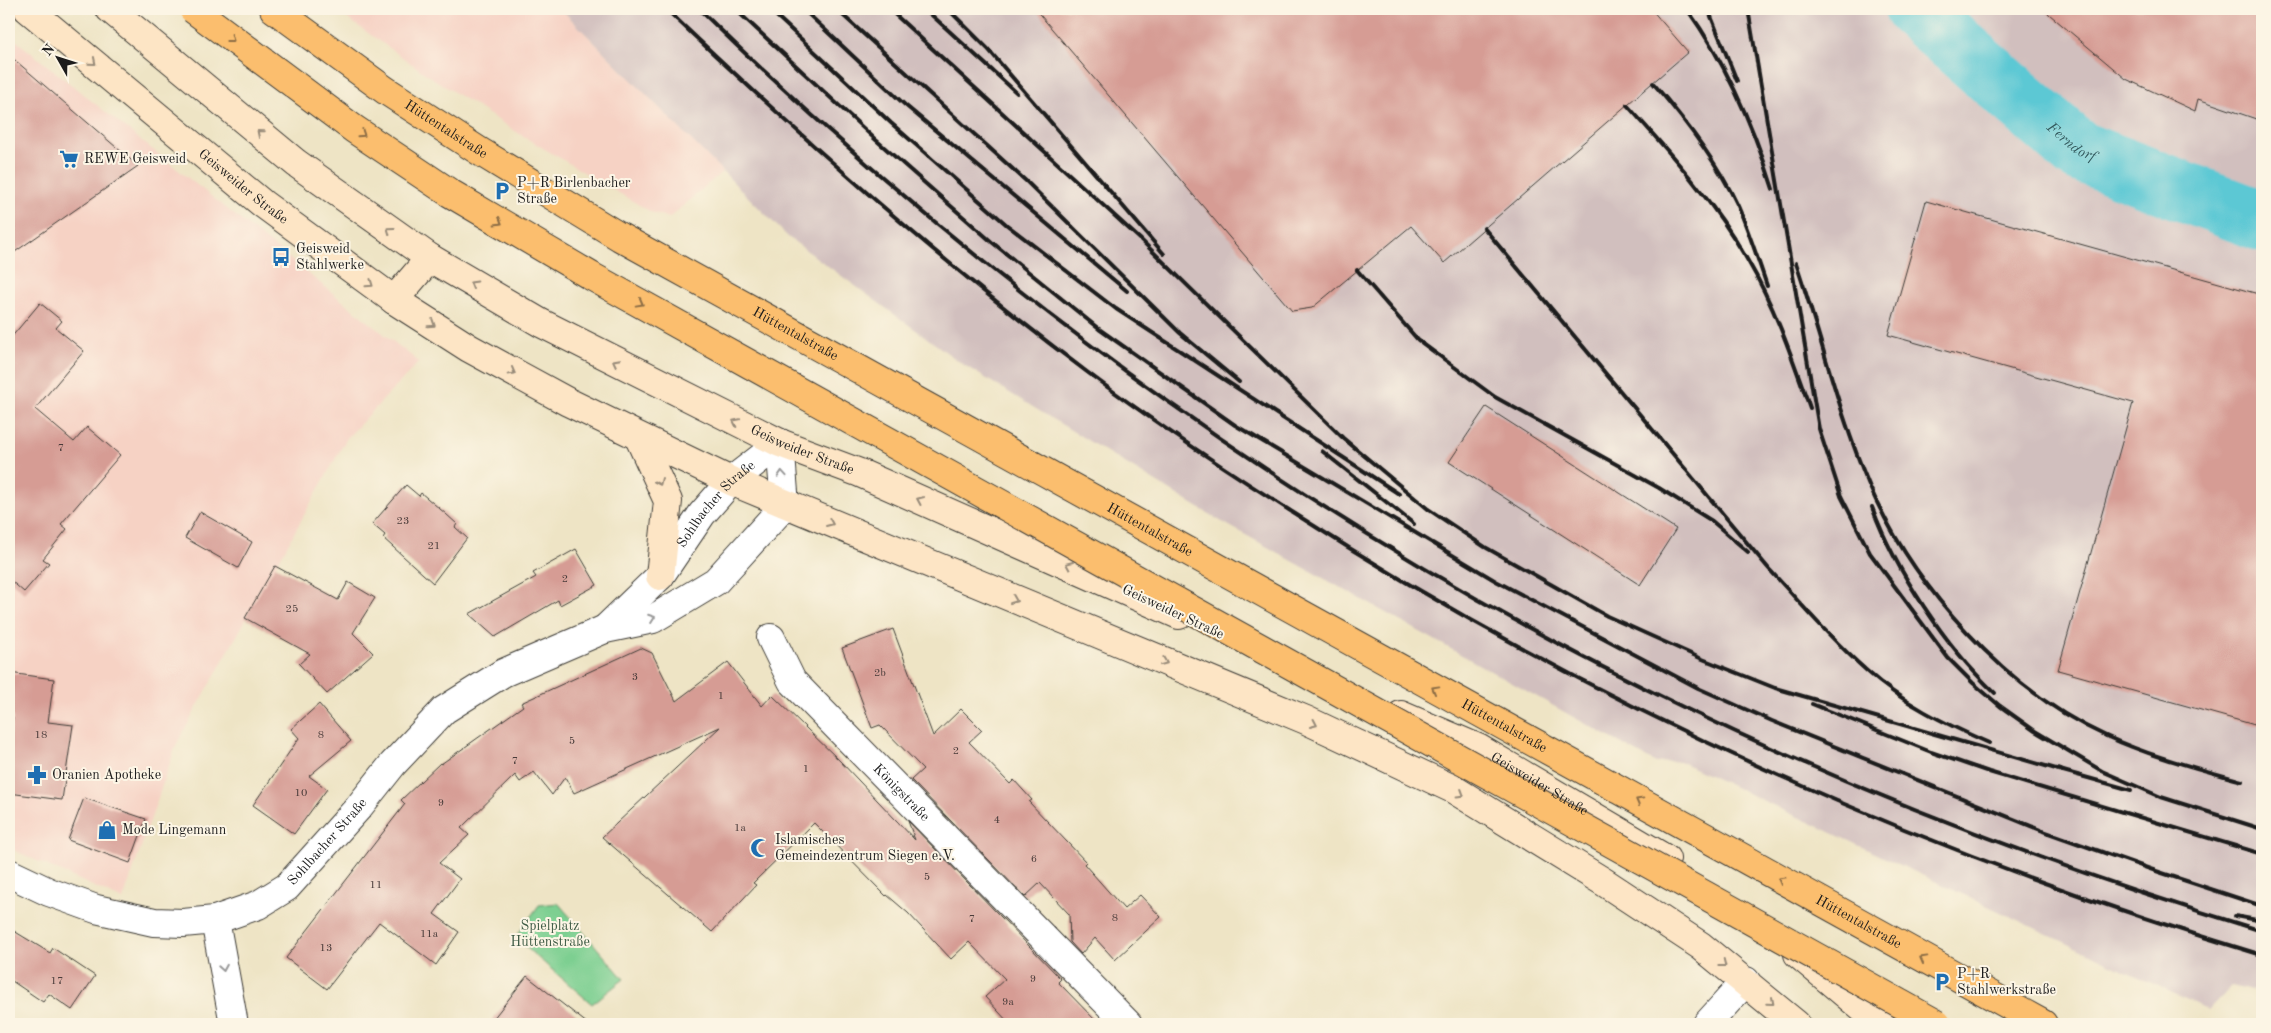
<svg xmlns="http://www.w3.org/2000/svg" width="2271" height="1033" viewBox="0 0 2271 1033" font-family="'Old Standard TT',serif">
	<rect width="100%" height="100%" fill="#fcf5e5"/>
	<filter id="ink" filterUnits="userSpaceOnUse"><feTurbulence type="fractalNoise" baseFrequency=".02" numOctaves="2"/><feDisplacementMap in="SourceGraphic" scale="10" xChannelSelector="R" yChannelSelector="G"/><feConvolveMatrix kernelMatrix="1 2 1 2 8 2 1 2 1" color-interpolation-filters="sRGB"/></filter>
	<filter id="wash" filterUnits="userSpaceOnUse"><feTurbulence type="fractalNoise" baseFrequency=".0096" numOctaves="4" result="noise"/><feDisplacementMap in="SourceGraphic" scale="20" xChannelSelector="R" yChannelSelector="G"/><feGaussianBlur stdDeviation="1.12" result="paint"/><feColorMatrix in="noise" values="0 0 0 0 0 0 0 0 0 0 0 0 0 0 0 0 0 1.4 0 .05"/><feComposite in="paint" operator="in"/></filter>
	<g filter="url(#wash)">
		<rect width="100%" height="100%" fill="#eee4c5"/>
		<g fill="#f6d2c4">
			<path d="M334,9H561L723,171L669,218L651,212L526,138L429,76Z"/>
			<path d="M9,35L419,362L347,438L176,745L123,900L9,848Z"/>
		</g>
		<path fill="#d1bfbe" d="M561,9H2262V994L2232,986L2209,1010L1679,761L1656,763L1217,519L964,365L788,237Z"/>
		<path fill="#7dcf91" stroke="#4c7656" d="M558,903L624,979L592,1004L515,938L539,905Z"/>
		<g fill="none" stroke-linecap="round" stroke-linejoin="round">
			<path stroke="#5cc8d4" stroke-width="61" id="s1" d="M1915,9L2078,151L2262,221"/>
		</g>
		<g id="blocks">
			<g fill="#d69c94">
				<path d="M1035,9H1651L1688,52L1444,263L1411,226L1312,308L1292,311Z"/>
				<path d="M2043,9H2262V121L2198,99L2195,111L2126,79Z"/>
				<path d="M9,55L138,166L9,256Z"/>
				<path d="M1926,201L2262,295V727L2058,670L2133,403L1888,335Z"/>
				<path d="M40,303L62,321L56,328L84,351L35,409L74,442L87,427L120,455L61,524L67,529L43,559L49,563L24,592L9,579V340Z"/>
				<path d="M1486,407L1676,529L1640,585L1449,462Z"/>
				<path d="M406,485L419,496L421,493L446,514L457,524L455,527L467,538L433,583L383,538L385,535L372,524Z"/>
				<path d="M200,512L252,542L238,568L185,538Z"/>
				<path d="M576,549L597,585L560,605L558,600L495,637L469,614L536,577L533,573Z"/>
				<path d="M275,566L338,600L348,582L375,598L353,633L373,653L327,694L299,664L310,654L245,618Z"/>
				<path d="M893,629L933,736L961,709L982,730L969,742L1010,784L1014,780L1032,800L1029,802L1086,862L1084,864L1124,909L1140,895L1161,917L1115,960L1095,938L1081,954L1070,942L1069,914L1040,883L1025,897L911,780L923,769L880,725L872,728L842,648Z"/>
				<path d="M641,648L652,653L676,701L728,662L762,706L772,695L840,761L915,840L908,821L1061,979L1058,982L1099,1024H1010L985,997L1005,979L969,942L951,959L908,913L887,895L886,896L814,823L753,883L756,885L712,932L602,837L720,727L574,793L565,777L552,795L534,772L520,782L515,775L461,828L469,835L439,863L460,879L434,914L459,932L436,965L379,922L327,989L286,958L405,804L401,800L440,763L441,764L523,706L521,703Z"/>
				<path d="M9,673L54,679L48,722L73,725L62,800L9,793V745L13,717L9,716Z"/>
				<path d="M319,704L351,741L309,776L327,789L294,834L253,805L299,738L291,729Z"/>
				<path d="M84,798L146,819L130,863L68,840Z"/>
				<path d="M9,928L50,953L53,948L95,976L72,1010L49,994L43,1002L9,979Z"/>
				<path d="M527,976L588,1024H489Z"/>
			</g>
		</g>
	</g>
	<g filter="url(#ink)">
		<use href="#blocks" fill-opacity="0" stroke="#3c3a35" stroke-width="1"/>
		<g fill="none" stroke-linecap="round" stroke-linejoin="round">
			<g stroke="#3c3a35" stroke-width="30">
				<g id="minor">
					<path id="s2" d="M771,638L792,681L1128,1024"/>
					<path d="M215,920L234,1024"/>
					<path d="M1707,1024L1746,981"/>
				</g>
			</g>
			<g stroke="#3c3a35" stroke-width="30">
				<g id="tertiary">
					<path id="s3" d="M605,629L660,576L702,514L731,481L780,443"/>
					<path id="s4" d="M9,873L49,892L96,909L154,922L183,923L215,920L258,905L287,887L358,808L393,764L444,710L503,673L605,629L653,619L716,581L785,505L780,443"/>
				</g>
			</g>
			<g stroke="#3c3a35" stroke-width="30">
				<g id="secondary">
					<path id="s5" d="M28,9L263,204L394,300L469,348L568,402L731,481L1306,720L1453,789L1604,882L1701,946L1796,1024"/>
					<path id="s6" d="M110,9L296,163L430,258L541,323L780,443L860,473L1179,615"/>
					<path d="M394,300L430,258"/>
					<path d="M639,438L668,501L660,576"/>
					<path id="s7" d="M1401,715L1478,748L1666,859"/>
					<path d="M1798,954L1881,1024"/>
				</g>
			</g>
			<g stroke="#3c3a35" stroke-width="30">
				<g id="trunk">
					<path id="s8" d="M274,9L385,90L479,151L620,237L2043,1024"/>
				</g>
			</g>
			<use href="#minor" stroke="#fff" stroke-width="28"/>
			<use href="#tertiary" stroke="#fff" stroke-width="28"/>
			<use href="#secondary" stroke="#fde5c5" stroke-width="28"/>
			<use href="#trunk" stroke="#fbbe6e" stroke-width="28"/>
			<g stroke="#1c1c1c" stroke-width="4">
				<path d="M666,9C801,137 938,260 1087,372C1152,421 1220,466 1289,510C1590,704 1919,852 2262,955"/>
				<path d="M699,9C989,292 1321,533 1687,709C1872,798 2065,871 2262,931"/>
				<path d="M735,9L876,140L993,243L1099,329L1235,425L1496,581L1698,688L1772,721L2043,831L2150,869L2262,906"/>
				<path d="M769,9L891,123L1007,225L1116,309L1399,494"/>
				<path d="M803,9L905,105L1127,291"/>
				<path d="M836,9L1027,182L1180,333L1239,382"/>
				<path d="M889,9L1140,239L1343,438L1428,509L1485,547L1607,616L1700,658L1775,688L2063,771"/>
				<path d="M925,9L1017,93"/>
				<path d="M948,9L988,49L1164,254"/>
				<path d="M1687,9C1726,63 1753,125 1773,189"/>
				<path d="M1708,9L1737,81"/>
				<path d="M1748,9L1819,429L1841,496L1870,553L1948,658L1973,683L2000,706L2035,731L2102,771L2161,797L2262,829"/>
				<path d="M1653,83C1685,120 1717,161 1738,206C1749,232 1758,259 1767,286"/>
				<path d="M1627,105C1671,154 1715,203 1748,261C1775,307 1792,357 1810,408"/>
				<path d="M1484,228L1769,569C1801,604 1832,640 1867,671C1902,703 1946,724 1989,743"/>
				<path d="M1796,263C1821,336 1839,414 1869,485C1913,586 2005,690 2106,736C2149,756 2196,768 2242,781"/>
				<path d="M1357,270L1418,340L1495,397L1659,488L1712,521L1748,552"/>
				<path d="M1322,451L1414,524"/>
				<path d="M1872,507C1895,570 1946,647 1995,693"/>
				<path d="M1812,704L1931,752L1989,772L2262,854"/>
				<path d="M2056,769L2131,790"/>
				<path d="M2235,916L2262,921"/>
			</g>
			<g stroke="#3c3a35" stroke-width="30" stroke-linecap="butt">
				<path id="trunk-bridge" d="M193,9L354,129L450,193L591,276L1937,1024"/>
			</g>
			<use href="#trunk-bridge" stroke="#fbbe6e" stroke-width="28"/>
		</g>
		<defs><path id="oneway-chevron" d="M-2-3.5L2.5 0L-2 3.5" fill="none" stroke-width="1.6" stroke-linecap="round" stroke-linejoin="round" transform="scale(1.25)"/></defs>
		<g stroke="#8c6d45">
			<use href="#oneway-chevron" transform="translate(231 39) rotate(37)"/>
			<use href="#oneway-chevron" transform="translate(362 134) rotate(34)"/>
			<use href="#oneway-chevron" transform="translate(499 222) rotate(30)"/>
			<use href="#oneway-chevron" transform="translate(640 303) rotate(29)"/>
			<use href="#oneway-chevron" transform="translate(1435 689) rotate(-151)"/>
			<use href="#oneway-chevron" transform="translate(1639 801) rotate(-151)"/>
			<use href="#oneway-chevron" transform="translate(1781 880) rotate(-151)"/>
			<use href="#oneway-chevron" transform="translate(1923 959) rotate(-151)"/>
		</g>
		<g stroke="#988b79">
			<use href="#oneway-chevron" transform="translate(93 62) rotate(40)"/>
			<use href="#oneway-chevron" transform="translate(260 133) rotate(-140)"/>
			<use href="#oneway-chevron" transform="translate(390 230) rotate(-144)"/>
			<use href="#oneway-chevron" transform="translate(370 284) rotate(35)"/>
			<use href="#oneway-chevron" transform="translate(473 284) rotate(-150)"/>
			<use href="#oneway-chevron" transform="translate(432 324) rotate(33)"/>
			<use href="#oneway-chevron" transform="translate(616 362) rotate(-153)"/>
			<use href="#oneway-chevron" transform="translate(512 372) rotate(29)"/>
			<use href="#oneway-chevron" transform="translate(736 422) rotate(-154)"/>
			<use href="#oneway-chevron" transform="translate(659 482) rotate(66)"/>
			<use href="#oneway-chevron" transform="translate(920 500) rotate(-156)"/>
			<use href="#oneway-chevron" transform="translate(830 523) rotate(23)"/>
			<use href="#oneway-chevron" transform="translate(1069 565) rotate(-156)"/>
			<use href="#oneway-chevron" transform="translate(1014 600) rotate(22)"/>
			<use href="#oneway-chevron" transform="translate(1164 662) rotate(22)"/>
			<use href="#oneway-chevron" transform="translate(1314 724) rotate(25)"/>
			<use href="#oneway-chevron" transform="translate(1461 794) rotate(32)"/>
			<use href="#oneway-chevron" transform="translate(1723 964) rotate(38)"/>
			<use href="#oneway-chevron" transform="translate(1771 1002) rotate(41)"/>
		</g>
		<g stroke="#999">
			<use href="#oneway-chevron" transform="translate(782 474) rotate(-94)"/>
			<use href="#oneway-chevron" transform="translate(652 618) rotate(-20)"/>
			<use href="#oneway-chevron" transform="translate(223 968) rotate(80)"/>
		</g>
	</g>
	<defs>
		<g id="supermarket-bare" transform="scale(1.5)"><path d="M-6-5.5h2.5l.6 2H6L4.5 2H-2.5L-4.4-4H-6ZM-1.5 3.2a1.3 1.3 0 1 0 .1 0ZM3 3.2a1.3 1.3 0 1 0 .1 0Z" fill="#1f6fb2" stroke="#fcf5e5" stroke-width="2.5" paint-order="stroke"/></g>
		<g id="parking-bare" transform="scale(1.5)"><path d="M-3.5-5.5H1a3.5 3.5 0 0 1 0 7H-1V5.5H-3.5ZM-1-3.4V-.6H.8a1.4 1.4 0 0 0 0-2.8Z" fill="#1f6fb2" stroke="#fcf5e5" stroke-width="2.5" paint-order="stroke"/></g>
		<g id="bus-bare" transform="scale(1.5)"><path d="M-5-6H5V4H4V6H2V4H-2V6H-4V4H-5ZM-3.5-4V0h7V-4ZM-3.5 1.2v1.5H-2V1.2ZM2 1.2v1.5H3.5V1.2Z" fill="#1f6fb2" stroke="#fcf5e5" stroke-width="2.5" paint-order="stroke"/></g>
		<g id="pharmacy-bare" transform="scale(1.5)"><path d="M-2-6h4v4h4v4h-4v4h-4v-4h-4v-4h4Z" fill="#1f6fb2" stroke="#fcf5e5" stroke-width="2.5" paint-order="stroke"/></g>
		<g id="shop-bare" transform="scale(1.5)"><path d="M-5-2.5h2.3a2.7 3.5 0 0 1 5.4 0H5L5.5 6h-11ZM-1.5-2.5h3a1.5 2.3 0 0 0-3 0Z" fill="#1f6fb2" stroke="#fcf5e5" stroke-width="2.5" paint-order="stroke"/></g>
		<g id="mosque-bare" transform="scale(1.5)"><path d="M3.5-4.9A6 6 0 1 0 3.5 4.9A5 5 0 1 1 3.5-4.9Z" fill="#1f6fb2" stroke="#fcf5e5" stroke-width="2.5" paint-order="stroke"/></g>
	</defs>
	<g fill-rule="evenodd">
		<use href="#supermarket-bare" x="69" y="159"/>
		<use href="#parking-bare" x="502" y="191"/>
		<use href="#bus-bare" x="281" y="257"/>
		<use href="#pharmacy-bare" x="37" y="775"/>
		<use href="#shop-bare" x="107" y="830"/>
		<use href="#mosque-bare" x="760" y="848"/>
		<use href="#parking-bare" x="1942" y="982"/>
	</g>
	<g text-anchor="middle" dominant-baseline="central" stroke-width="4" stroke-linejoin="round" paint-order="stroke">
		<g font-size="11" fill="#4a3c3a">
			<text x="61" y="448">7</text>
			<text x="403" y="521">23</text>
			<text x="434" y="546">21</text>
			<text x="565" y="579">2</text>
			<text x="292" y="609">25</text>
			<text x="880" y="673">2b</text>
			<text x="635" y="677">3</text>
			<text x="721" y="696">1</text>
			<text x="41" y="735">18</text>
			<text x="321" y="735">8</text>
			<text x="572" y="741">5</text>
			<text x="956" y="751">2</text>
			<text x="515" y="761">7</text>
			<text x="806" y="769">1</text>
			<text x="301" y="793">10</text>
			<text x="441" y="803">9</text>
			<text x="997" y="820">4</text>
			<text x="740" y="828">1a</text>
			<text x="1034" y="859">6</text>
			<text x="927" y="877">5</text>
			<text x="376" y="885">11</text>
			<text x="1115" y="918">8</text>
			<text x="972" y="919">7</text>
			<text x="429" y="934">11a</text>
			<text x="326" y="948">13</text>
			<text x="1033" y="979">9</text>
			<text x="57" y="981">17</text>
			<text x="1008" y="1002">9a</text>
		</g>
		<g font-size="14" fill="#1c1c1c" stroke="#fcf5e5">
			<text stroke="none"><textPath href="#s8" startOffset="210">Hüttentalstraße</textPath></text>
			<text stroke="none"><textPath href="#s5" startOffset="279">Geisweider Straße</textPath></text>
			<text stroke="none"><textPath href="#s8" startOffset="615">Hüttentalstraße</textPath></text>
			<text stroke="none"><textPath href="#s6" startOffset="825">Geisweider Straße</textPath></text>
			<text stroke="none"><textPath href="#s3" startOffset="168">Sohlbacher Straße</textPath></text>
			<text stroke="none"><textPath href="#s8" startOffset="1020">Hüttentalstraße</textPath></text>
			<text transform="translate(1173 612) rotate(25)">Geisweider Straße</text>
			<text stroke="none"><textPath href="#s8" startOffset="1425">Hüttentalstraße</textPath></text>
			<text stroke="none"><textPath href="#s7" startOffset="155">Geisweider Straße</textPath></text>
			<text stroke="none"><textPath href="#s2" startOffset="204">Königstraße</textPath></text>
			<text stroke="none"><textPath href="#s4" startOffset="355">Sohlbacher Straße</textPath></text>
			<text stroke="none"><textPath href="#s8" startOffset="1830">Hüttentalstraße</textPath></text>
		</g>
		<g font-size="14" fill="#1c1c1c" stroke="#fcf5e5" text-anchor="start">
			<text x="84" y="159">REWE Geisweid</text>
			<text x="517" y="183">P+R Birlenbacher<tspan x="517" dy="16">Straße</tspan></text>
			<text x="296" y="249">Geisweid<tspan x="296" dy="16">Stahlwerke</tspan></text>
			<text x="52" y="775">Oranien Apotheke</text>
			<text x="122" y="830">Mode Lingemann</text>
			<text x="775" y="840">Islamisches<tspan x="775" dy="16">Gemeindezentrum Siegen e.V.</tspan></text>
			<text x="1957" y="974">P+R<tspan x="1957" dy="16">Stahlwerkstraße</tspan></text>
		</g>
		<g font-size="14" fill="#3e5b45" stroke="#fcf5e5">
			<text x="550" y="926">Spielplatz<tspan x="550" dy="16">Hüttenstraße</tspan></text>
		</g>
		<g font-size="15" font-style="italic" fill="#32585c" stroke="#fcf5e5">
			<text stroke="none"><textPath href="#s1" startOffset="206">Ferndorf</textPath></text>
		</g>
	</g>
	<rect width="2271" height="1033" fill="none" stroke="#fcf5e5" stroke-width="30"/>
	<g transform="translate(58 58) rotate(309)" stroke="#fcf5e5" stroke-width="4" paint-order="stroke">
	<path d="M0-4L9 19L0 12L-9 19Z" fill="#1c1c1c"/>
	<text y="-8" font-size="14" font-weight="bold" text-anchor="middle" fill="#1c1c1c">N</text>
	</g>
</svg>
